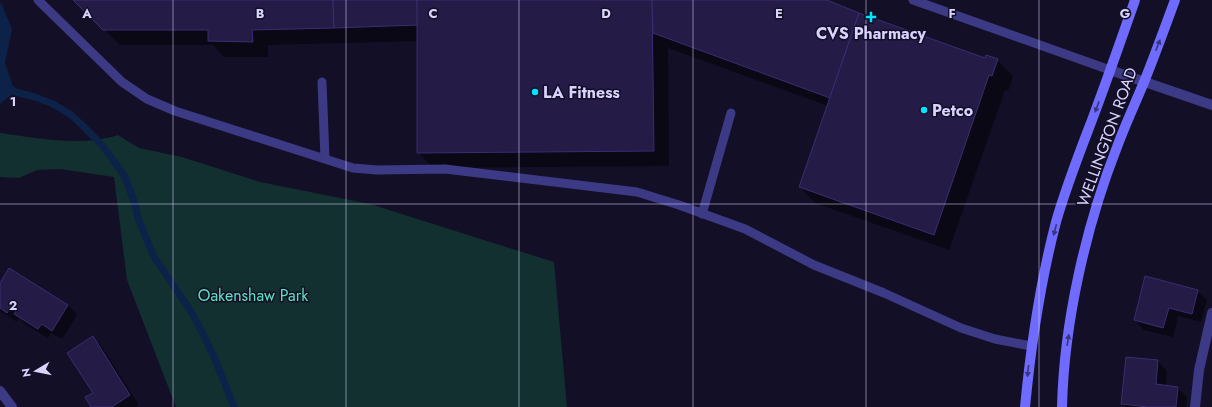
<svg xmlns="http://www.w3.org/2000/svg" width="1212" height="407" viewBox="0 0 1212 407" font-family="Jost,sans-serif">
	<rect width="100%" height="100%" fill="#130f26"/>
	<path fill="#12302f" d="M0,133C37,138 82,147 118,135L139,148L182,157L260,182L370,204L554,262L567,407H176L127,280L114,177L60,169L37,170L19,178L0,177Z"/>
	<path fill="#0c2248" d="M0,3L2,5L12,29L5,63L15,92L0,104Z"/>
	<g fill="#0007">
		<path d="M74,0H824L859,14L986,59L997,60L1013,76L1008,91L1005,90L949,250L815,203L800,187L828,106L668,48L669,166L433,168L418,152L419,41L268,45V57H224L213,45H120Z"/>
		<path d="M1146,277L1197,291L1207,300L1201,322L1178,316L1173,337L1144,330L1135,320Z"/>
		<path d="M0,285L68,305L77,315L62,339L51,333L48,338L25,324L19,318L17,322L0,311Z"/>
		<path d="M93,337L102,347L139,405L136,407H93L94,393Z"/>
		<path d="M1127,358L1158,361L1167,371L1166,386L1177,388L1187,397L1186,407H1126L1122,403Z"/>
	</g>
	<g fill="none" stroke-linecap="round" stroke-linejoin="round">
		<path stroke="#0c2248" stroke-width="7" d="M0,82L15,92L35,97L53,104L70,114L81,124L101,144L113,160L125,177L135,204L138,218L153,255L192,313L204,336L215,359L234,407"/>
	</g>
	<g fill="#241b47" stroke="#3b2d73">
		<path d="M73,0H333L334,28L252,30L253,42L208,41V30H103Z"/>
		<path d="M333,0H417L418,25L334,28Z"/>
		<path d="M417,0H652L654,151L417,153Z"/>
		<path d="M652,0H827L859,13L830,98L653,33Z"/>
		<path d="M859,13L985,58L986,55L998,59L992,76L989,75L934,235L799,187Z"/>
		<path d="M9,268L68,305L52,331L42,324L38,329L14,314L17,309L12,305L7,313L0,308V283Z"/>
		<path d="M1145,276L1198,290L1192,314L1169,308L1163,328L1134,320Z"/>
		<path d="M93,336L130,395L112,407H91L85,397L93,393L67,353Z"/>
		<path d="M1126,357L1158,360L1156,384L1178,387L1176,407H1148L1121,404Z"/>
	</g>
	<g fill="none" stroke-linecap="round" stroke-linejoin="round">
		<g stroke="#3d3a85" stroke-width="9">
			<path d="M38,0L122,82L147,99L175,111L353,168L377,170L445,169L637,192L679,205L745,229L814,265L884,293L961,328L995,339L1031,346"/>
			<path d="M913,0L1110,70"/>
			<path d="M322,82L325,158"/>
			<path d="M702,214L731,113"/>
		</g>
		<g stroke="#3d3a85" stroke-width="10">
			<path d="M1110,70L1212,105"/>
			<path d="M0,391L12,407"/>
			<path d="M1195,407L1199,370L1212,313"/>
		</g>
		<g stroke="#6f6bff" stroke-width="10">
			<path d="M1025,407C1031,345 1040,283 1056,222C1066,187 1079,154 1092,120C1107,80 1121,40 1135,0"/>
			<path d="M1062,407C1064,322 1086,226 1117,147C1125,125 1135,104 1144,82C1155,55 1165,27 1175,0"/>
		</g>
	</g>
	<defs><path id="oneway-solid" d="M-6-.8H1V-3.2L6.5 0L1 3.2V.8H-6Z"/></defs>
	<g fill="#38347d">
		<use href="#oneway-solid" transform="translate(1158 45) rotate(-69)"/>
		<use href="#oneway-solid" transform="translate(1097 107) rotate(110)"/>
		<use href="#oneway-solid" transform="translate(1055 230) rotate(104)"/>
		<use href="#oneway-solid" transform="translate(1068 340) rotate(-81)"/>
		<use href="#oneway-solid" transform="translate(1028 371) rotate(96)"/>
	</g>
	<path fill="none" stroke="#d9d4ff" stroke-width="1" stroke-opacity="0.55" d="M173,0V407M346,0V407M519,0V407M693,0V407M866,0V407M1039,0V407M0,204H1212"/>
	<g fill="#00e5ff" stroke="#130f26" stroke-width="1.5">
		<path d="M869 11h4v4h4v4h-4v4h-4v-4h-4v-4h4z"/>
		<circle cx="535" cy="92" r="4"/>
		<circle cx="924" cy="110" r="4"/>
	</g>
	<g text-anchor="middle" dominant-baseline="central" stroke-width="3" stroke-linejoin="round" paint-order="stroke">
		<g font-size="16" font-weight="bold" fill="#d9d4ff" stroke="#130f26" text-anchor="start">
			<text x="871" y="33" text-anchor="middle">CVS Pharmacy</text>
			<text x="543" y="92">LA Fitness</text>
			<text x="932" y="110">Petco</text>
		</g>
		<g font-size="16" fill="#d9d4ff" stroke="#130f26">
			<text transform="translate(1107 137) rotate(-70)">WELLINGTON ROAD</text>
		</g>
		<g font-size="16" fill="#5fe0c0" stroke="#130f26">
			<text x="253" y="295">Oakenshaw Park</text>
		</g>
	</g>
	<g font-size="13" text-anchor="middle" font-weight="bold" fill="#d9d4ff" stroke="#130f26" stroke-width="3" stroke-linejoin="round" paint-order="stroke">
		<text x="87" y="18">A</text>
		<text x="260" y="18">B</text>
		<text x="433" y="18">C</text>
		<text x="606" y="18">D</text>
		<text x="779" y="18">E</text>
		<text x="952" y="18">F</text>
		<text x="1125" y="18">G</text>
		<text x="13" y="106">1</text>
		<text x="13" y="310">2</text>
	</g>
	<g transform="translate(36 371) rotate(260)" stroke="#130f26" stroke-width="3" paint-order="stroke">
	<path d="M0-3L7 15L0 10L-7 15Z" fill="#d9d4ff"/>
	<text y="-6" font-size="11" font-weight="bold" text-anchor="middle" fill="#d9d4ff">N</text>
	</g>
</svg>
